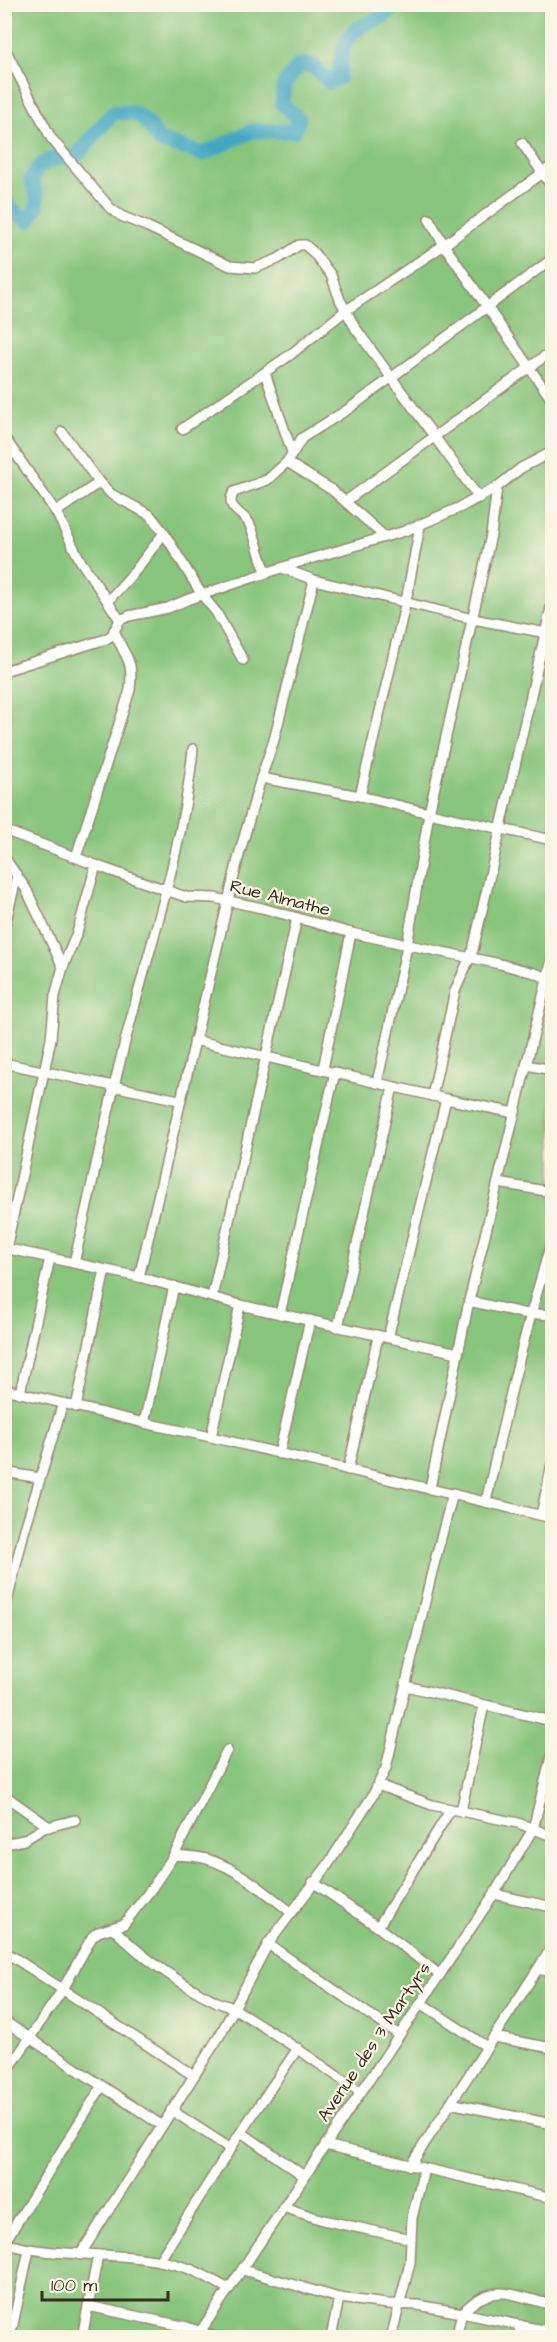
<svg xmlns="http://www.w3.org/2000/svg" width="557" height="2342" viewBox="0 0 557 2342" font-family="'Architects Daughter',sans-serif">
	<rect width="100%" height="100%" fill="#fcf5e5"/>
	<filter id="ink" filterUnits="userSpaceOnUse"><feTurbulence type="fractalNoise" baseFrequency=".0167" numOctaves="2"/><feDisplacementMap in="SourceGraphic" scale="12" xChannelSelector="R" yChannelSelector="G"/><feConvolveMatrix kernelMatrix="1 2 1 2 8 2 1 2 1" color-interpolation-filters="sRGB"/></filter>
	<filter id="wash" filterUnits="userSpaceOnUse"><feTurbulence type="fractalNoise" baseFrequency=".008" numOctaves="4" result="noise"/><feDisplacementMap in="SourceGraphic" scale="24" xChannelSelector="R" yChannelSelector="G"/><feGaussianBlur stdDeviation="1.35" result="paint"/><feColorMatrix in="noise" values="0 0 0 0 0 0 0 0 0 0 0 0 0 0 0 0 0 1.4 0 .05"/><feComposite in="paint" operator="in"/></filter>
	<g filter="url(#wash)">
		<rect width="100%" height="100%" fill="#f4e1c4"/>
		<rect fill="#87c57c" stroke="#61784d" stroke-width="1.5" x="5" y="5" width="547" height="2332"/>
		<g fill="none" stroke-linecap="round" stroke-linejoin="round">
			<path stroke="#45a7c4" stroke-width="15" d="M4,191L9,208L28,221C41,206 39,196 31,179C41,158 55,158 76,156L113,113C141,109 144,118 158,140L203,154L252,131H294L299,119L282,104L284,85L299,65H312L329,82L339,78C341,63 341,45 352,33C364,20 385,23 395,4"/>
		</g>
	</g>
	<g filter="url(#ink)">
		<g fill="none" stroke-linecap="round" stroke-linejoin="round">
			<g stroke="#988671" stroke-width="12">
				<g id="minor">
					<path d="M4,47L51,138L110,208L121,216L148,227L230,266L255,268L278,259L299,245H305L313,252L331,275L340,300L356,329L479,498"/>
					<path d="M522,143L552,187"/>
					<path d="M429,219L444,245L552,400"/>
					<path d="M265,373L292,452"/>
					<path d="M182,429L290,355L345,311L444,245L552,166"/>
					<path d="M62,432L95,477L111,494L150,515L164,533L202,595L216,612L243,660"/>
					<path d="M4,437L56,512L80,560L120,620"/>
					<path d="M287,462L332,490L384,536"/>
					<path d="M346,501L552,351"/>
					<path d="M56,512L100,482"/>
					<path d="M282,568L314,580L473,619L552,634"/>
					<path d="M267,573C259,557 257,539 249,523C242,512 224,508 234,492L267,480L287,462L302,438L350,408L552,259"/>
					<path d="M108,601L135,571L164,533"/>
					<path d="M4,671L106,639L112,635L120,620L129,616L168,608L189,599L296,563L405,531L461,507L497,487"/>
					<path d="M261,778L360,796L429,813L552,840"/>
					<path d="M360,796L406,601L420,526"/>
					<path d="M4,830L106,869L186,897L214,898L262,908L351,933L500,964L535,973L552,980"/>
					<path d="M4,857L26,889L63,967L55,996L51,1039L6,1249"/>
					<path d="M76,857L130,690C134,655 124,659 114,630"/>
					<path d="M4,929L17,875"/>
					<path d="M63,967L78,930L96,865"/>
					<path d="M194,1040L446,1099L515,1113"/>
					<path d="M4,1063L179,1100"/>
					<path d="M527,1065L552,1070"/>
					<path d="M323,1069L351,933"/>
					<path d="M377,1083L407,946L429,813L491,535L497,487L521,468L552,452"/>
					<path d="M432,1096L455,991L473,950L552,603"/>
					<path d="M498,1183L552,1192"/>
					<path d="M4,1248L139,1277L240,1305L458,1353"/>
					<path d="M74,1263C93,1182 109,1100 131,1019C155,930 184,841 193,749"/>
					<path d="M139,1277L239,855L261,778L274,740L314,580"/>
					<path d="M212,1297L297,918"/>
					<path d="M469,1301L522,1313L552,1315"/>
					<path d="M280,1314L335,1072"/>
					<path d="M338,1327L393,1087"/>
					<path d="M388,1338L446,1099"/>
					<path d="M4,1389L144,1423L211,1437L552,1518"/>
					<path d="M20,1393L50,1258"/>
					<path d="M76,1407L105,1270"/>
					<path d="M144,1423L174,1286"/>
					<path d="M211,1437L240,1305"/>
					<path d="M279,1454L310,1320"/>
					<path d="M348,1470L378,1337"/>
					<path d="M4,1472L40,1478"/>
					<path d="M430,1488L469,1301L552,959"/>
					<path d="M486,1502C505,1413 526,1327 552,1240"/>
					<path d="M541,1515L552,1464"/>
					<path d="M4,1614L24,1532L63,1403"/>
					<path d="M406,1686L552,1721"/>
					<path d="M378,1785L432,1805L518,1823L552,1836"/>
					<path d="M4,1795L49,1827"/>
					<path d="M461,1811L484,1705"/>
					<path d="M4,1844L24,1840L44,1828L75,1820"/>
					<path d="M174,1855C185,1856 197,1856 207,1859C239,1869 265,1892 291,1912"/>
					<path d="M313,1882L378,1927L440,1975"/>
					<path d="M494,1894L552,1907"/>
					<path d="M378,1927L451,1809"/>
					<path d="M113,1928C143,1959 179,1983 217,2002C224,2005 232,2007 238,2011C280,2036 320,2064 360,2092"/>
					<path d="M268,1944L399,2035"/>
					<path d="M4,1951L194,2076"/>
					<path d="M538,1969L552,1972"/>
					<path d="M421,2003L487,2047"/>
					<path d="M4,2021L161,2125"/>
					<path d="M494,2037L552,2048"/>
					<path d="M4,2076L63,1989L92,1937L98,1932L124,1924L152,1888L174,1855L227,1750"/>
					<path d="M102,2086L4,2243C64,2261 128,2248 187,2268C202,2273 215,2282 229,2289"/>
					<path d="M450,2103L552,2124"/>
					<path d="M171,2110L231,2149"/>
					<path d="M241,2132L304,2176"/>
					<path d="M325,2145L552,2198"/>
					<path d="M410,2166L552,1947"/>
					<path d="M283,2207L323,2220L411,2239"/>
					<path d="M80,2255L220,2035L268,1944L327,1866L373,1795L386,1768L432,1572L453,1493"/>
					<path d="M159,2261L241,2132L298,2048"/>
					<path d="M243,2270L339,2298L387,2304L418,2305L462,2313C493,2280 514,2296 552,2305"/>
					<path d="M88,2306L187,2327L217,2338"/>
					<path d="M10,2338L29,2250"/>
					<path d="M82,2338L98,2255"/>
					<path d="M196,2338L494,1894L533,1829L552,1753"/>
					<path d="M331,2338L339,2298"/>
					<path d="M391,2338L410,2263L412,2218L424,2169"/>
					<path d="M456,2338L462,2313L552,2332"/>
					<path d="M518,2338L520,2325"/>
				</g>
			</g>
			<use href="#minor" stroke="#fff" stroke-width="9"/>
		</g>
	</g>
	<g text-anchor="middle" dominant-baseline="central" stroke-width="4.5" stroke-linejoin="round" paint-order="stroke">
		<g font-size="18" fill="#3b2a1e" stroke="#fcf5e5">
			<text transform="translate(280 898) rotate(14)">Rue Almathe</text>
			<text transform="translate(374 2042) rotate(-56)">Avenue des 3 Martyrs</text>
		</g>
	</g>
	<rect width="557" height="2342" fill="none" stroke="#fcf5e5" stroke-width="24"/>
	<path d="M42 2291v9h126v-9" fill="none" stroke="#3b2a1e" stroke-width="3"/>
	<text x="51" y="2291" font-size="18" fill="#3b2a1e" stroke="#fcf5e5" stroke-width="4.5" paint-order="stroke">100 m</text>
</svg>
